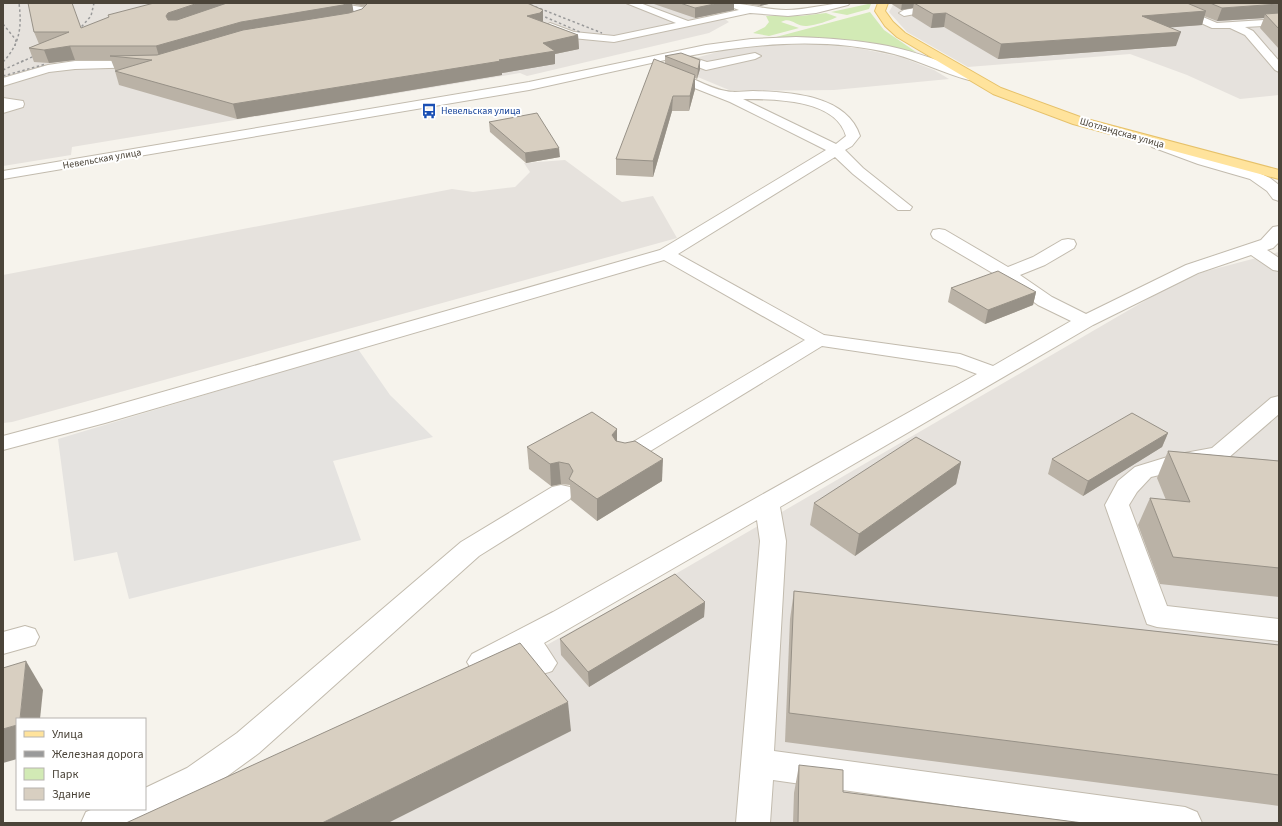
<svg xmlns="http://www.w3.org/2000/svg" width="1282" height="826" viewBox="0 0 1282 826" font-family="'Source Sans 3',sans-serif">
	<rect width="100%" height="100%" fill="#f6f3ec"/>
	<g fill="#e6e2dd">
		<path d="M3,3H686L715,12L729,22L709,33L527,76L520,73L72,147L71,155L3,166Z"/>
		<path d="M898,3L1279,5V95L1240,99L1187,75L1130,54L968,67L907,32L889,12L893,5Z"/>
		<path d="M815,44L858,48L901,57L934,70L949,79L834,90L751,91L729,90L669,65L725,50L770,45Z"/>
		<path d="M565,160L622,202L653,196L677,238L12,422L3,423V275L452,189L473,192L515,187L530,172L524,163Z"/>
		<path d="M1279,252V823H168L494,674L665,580L1165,289L1203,272Z"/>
	</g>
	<g fill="#d2eab5">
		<path d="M868,4H871L869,9L847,15L831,12Z"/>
		<path d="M870,12L884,30L916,52L844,40L776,37Z"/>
		<path d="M826,13L837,17C829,21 816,25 807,26C796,27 791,16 781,22L799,28L769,36L753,33L765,27L769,22L766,16H801Z"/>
	</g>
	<path fill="#e5e3e0" d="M358,349L390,395L433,437L333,461L361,540L129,599L117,552L74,561L58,439Z"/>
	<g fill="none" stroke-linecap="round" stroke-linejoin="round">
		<g stroke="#c2bbae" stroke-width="2">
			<g id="minor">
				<path d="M312,3H336L361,7L365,8L370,14L364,20L345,25L340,22L341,20L359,14L317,6Z"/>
				<path d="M626,3H640L688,21L739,10L726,5L727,3C746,3 765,10 786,10C807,10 828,3 850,3L848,5L816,13L788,16L750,13L614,42L572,38L546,28L545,26L550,23L574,32L614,36L676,23Z"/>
				<path d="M943,3H964L959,6L904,16L899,13L904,10Z"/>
				<path d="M1157,3H1170L1217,23L1279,19V25L1245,27L1253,31L1279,61V72L1275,70L1245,35L1230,28H1212Z"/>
				<path d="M796,37C827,38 857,40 888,46C917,52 945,63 973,73L975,76L969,80C943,73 920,61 894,54C827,37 756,43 688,56L707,62L755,53L761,56L755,59L706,70L674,58L529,90L3,179V171L529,82L706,45L751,39Z"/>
				<path d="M75,61H143L149,64L143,67L75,69L49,72L3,86V78L48,65Z"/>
				<path d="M668,69C688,74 706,88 726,91C734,93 745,91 753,91C790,92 847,95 860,136L852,146L845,150L863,168L912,207L910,210H898L853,174L835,157L678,254L824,335L960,354L993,366L1071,321L1038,305L1001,278L933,238L931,234L933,230L939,229L945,230L1008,267L1033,257L1062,240L1068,239L1074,240L1076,244L1074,248L1045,265L1020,275L1052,297L1086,314L1186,265L1261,240L1273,227L1279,226V242L1273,248L1267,250L1279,258V271L1273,270L1251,255L1198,273L1093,325L780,507L786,541L774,751L1185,807L1197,812L1202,823H1074L773,780L770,823H736L760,541L757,520L544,643L557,663L552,671C533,678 531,670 521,655L482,674L472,670L467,662L472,654L553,612L977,374L956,366L822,346L634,461L626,463L618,461L614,456L618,451L805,340L664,260L105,423L3,450V436L89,413L660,250L826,150L730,102L664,76L662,73ZM743,99C774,99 836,99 846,136L836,144Z"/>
				<path d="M3,98L23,101L24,104L23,107L3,113Z"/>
				<path d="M1157,140L1208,158L1250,169L1270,178L1279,185V201L1273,199L1267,191L1250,179L1198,164L1152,147L1150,144L1152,141Z"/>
				<path d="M1279,396V414L1227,459L1151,477L1137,492L1129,505L1167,606L1279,619V641L1157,627L1147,624L1105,505L1118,481L1135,467L1174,455L1212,448L1271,398Z"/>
				<path d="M561,485L570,487L573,493L570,499L479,556L259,753L211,788L141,823H81L86,812L93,809H145V788L187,768L237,733L461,542L552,487Z"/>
				<path d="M25,626L35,629L39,637L35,645L3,654V632Z"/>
			</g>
		</g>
		<g stroke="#e6c16a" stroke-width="2">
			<path id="major" d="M878,3H888L885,11L893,22L905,33L1001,88L1083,118L1279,170V179L1073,124L993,94L897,37L885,26L875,11Z"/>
		</g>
		<use href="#minor" fill="#fff" fill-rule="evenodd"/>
		<use href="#major" fill="#ffe39c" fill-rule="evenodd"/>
		<g stroke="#9a9a9a" stroke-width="1.5" stroke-dasharray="2.5 2.5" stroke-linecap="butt">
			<path d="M526,3L602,33"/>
			<path d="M536,13L580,32"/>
			<path d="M3,24L16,40L15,46"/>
			<path d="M75,34L91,16L94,3"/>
			<path d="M3,62C20,44 22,27 19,3"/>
			<path d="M21,62L41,53"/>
			<path d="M3,70L25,60"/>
			<path d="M3,76L46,64"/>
		</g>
	</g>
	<g fill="#bab2a6" fill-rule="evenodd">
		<path d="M154,3H527L543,22L578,35L579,49L555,54V64L502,73V75L237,119L119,85L115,71L118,70H115L111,60H75L49,63L34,62L29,48L39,44L34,32L81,28ZM352,4L361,6L365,7L362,9L353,12Z"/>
		<path d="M651,3H734V10L695,18Z"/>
		<path d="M739,3H773L760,6Z"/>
		<path d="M890,3H1279V49L1260,28L1264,18L1217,21L1204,16L1202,25L1170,27L1176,46L998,59L944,27L931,28L912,16L913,8L901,10Z"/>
		<path d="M665,56L700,69L697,79L695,78V89L689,111H672L653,177L616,175V159L665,63Z"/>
		<path d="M489,122L560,157L526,163L490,132Z"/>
		<path d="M951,288L1036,292L1033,305L985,324L948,302Z"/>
		<path d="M617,429V441L662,481L597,521L571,500L570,485L561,484L551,486L529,469L527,447Z"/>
		<path d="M1168,433L1162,447L1083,496L1048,474L1052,459Z"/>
		<path d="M1168,451L1279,461V597L1160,584L1138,525L1150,498L1166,500L1157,478Z"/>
		<path d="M961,462L956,484L855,556L810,525L814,503Z"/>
		<path d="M794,591L1279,645V806L785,742L790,619Z"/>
		<path d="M705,602L704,617L589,687L561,655L560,639Z"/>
		<path d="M799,765L843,792L1083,823H793L794,793Z"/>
	</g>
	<g fill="#979187">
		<path d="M198,3H236L172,26L166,16L168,13Z"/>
		<path d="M350,3H352L354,14L160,60L156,46L241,22Z"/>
		<path d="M719,3H734V10L695,18V8Z"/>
		<path d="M761,3H773L760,6Z"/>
		<path d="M902,3H914L913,8L901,10Z"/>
		<path d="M1279,4V18L1265,14L1264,18L1217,21L1222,8Z"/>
		<path d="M543,10V22L527,16Z"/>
		<path d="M1206,11L1202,25L1138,30L1142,16Z"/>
		<path d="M946,13L944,27L931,28L933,14Z"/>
		<path d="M1181,32L1176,46L998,59L1001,44Z"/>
		<path d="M578,35L579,49L555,54V64L502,73V75L237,119L233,104L499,60L543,43Z"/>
		<path d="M70,46L75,60L49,63L44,50Z"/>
		<path d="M700,60V69L697,79L698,69Z"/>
		<path d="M695,75V89L689,111L690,96Z"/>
		<path d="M673,96L672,111L653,177V161Z"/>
		<path d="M559,148L560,157L526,163L525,153Z"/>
		<path d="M1036,292L1033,305L985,324L988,310Z"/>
		<path d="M617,429V450L612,435Z"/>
		<path d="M1168,433L1162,447L1083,496L1088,481Z"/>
		<path d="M663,459L662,481L597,521V499Z"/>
		<path d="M559,462L561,484L551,486L550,464Z"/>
		<path d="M961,462L956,484L855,556L859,534Z"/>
		<path d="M705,602L704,617L589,687L588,672Z"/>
		<path d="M26,661L43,690L40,719H20Z"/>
		<path d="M568,702L571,731L388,823H322Z"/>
		<path d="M17,725V759L3,763V729Z"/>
	</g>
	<g fill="#d8cfc1" stroke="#979187">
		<path d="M28,3H72L81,28L109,17L108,15L154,3H198L168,13L166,16L168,20H177L227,3H350L343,5L241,22L156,46H70L44,50L29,48L69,32H34Z"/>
		<path d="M368,3H527L543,10L540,13L527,16L578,35L543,43L555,51L499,60L501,61L233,104L115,71L152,60L110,56L157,55L243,30L349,13L362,9Z"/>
		<path d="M680,3H719L695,8Z"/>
		<path d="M914,3H1187L1206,11L1142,16L1181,32L1001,44L946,13L933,14Z"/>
		<path d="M1210,3H1279V4L1222,8Z"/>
		<path d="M1279,13V29L1265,14Z"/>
		<path d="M681,53L700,60L698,69L665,56Z"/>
		<path d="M654,59L695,75L690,96H673L653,161L616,159Z"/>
		<path d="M537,113L559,148L525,153L489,122Z"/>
		<path d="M998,271L1036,292L988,310L951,288Z"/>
		<path d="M592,412L617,429L612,435L616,441L625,443L635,441L663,459L597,499L569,479L573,471L569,464L559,462L550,464L527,447Z"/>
		<path d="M1132,413L1168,433L1088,481L1052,459Z"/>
		<path d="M916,437L961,462L859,534L814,503Z"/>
		<path d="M1168,451L1279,461V568L1173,557L1150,498L1190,502Z"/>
		<path d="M675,574L705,602L588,672L560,639Z"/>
		<path d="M794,591L1279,645V775L789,713Z"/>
		<path d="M520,643L568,702L322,823H126Z"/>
		<path d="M26,661L20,719H17V725L3,729V668Z"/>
		<path d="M799,765L843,770V792L1083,823H798Z"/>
	</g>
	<defs>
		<g id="bus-bare" transform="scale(1.2)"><path d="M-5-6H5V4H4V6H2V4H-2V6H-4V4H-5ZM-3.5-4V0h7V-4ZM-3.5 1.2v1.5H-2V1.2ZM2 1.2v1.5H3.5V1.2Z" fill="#1a4fb4" stroke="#fff" stroke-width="2.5" paint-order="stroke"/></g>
	</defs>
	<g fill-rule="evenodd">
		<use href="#bus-bare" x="429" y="111"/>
	</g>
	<g text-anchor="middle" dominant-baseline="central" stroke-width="4" stroke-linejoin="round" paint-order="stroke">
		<g font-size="10" fill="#164399" stroke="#fff" text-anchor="start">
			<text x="441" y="111">Невельская улица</text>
		</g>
		<g font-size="10" fill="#4b4439" stroke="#fff">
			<text transform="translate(1122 133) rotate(16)">Шотландская улица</text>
			<text transform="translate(102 159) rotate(-10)">Невельская улица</text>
		</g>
	</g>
	<rect width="1282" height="826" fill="none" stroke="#4b4439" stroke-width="8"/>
	<rect x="16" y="718" width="130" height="92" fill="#ffffff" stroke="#b7b4b0"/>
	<rect x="24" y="731" width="20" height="6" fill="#ffe39c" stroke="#b7b4b0"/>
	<text x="52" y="738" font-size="12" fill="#4b4439">Улица</text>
	<rect x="24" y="751" width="20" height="6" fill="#9a9a9a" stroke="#b7b4b0"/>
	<text x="52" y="758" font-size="12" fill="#4b4439">Железная дорога</text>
	<rect x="24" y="768" width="20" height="12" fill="#d2eab5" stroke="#b7b4b0"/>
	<text x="52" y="778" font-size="12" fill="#4b4439">Парк</text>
	<rect x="24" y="788" width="20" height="12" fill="#d8cfc1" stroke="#b7b4b0"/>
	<text x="52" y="798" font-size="12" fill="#4b4439">Здание</text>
</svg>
